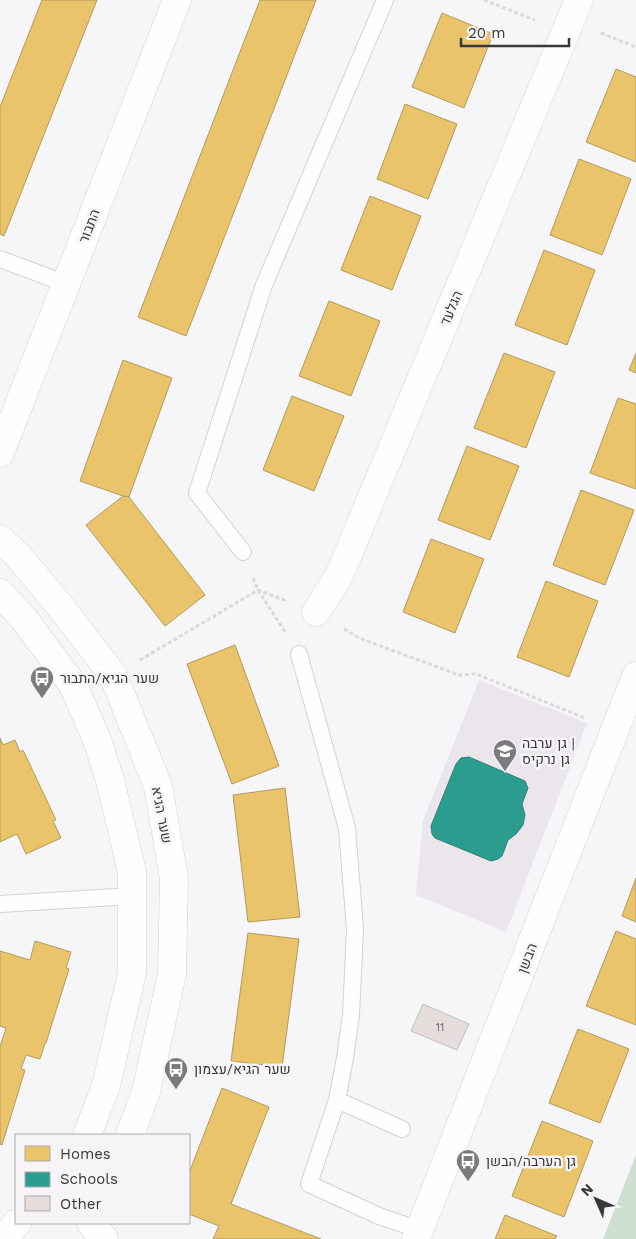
<svg xmlns="http://www.w3.org/2000/svg" width="636" height="1239" viewBox="0 0 636 1239" font-family="'Work Sans',Heebo,sans-serif">
	<rect width="100%" height="100%" fill="#f6f5f7"/>
	<path fill="#eae6ec" d="M479,680L587,723L506,932L416,895L423,820Z"/>
	<path fill="#ceded0" d="M636,1155V1239H603Z"/>
	<g fill="#e9c46a" stroke="#b49a5b">
		<path d="M42,0H97L4,236L0,234V107Z"/>
		<path d="M260,0H316L186,336L138,317Z"/>
		<path d="M442,13L493,34L464,108L412,87Z"/>
		<path d="M616,69L636,77V162L586,142Z"/>
		<path d="M405,104L457,124L428,199L377,179Z"/>
		<path d="M579,159L631,179L602,255L550,235Z"/>
		<path d="M370,196L421,216L392,290L341,270Z"/>
		<path d="M544,250L595,270L567,345L515,325Z"/>
		<path d="M329,301L380,321L351,396L299,376Z"/>
		<path d="M504,353L555,372L526,448L474,428Z"/>
		<path d="M636,353V373L629,370Z"/>
		<path d="M123,360L172,378L129,497L123,496L80,481Z"/>
		<path d="M292,396L344,416L314,491L263,470Z"/>
		<path d="M618,398L636,404V489L590,473Z"/>
		<path d="M467,446L519,466L490,540L438,520Z"/>
		<path d="M581,490L634,510L605,585L553,565Z"/>
		<path d="M123,496L129,497L205,595L165,626L86,525Z"/>
		<path d="M431,539L484,559L455,633L403,612Z"/>
		<path d="M546,581L598,601L569,677L517,657Z"/>
		<path d="M235,645L279,766L232,784L187,664Z"/>
		<path d="M0,738L3,745L15,740L20,752L23,750L56,820L53,821L61,838L26,854L17,834L0,842Z"/>
		<path d="M285,788L300,917L248,922L233,795Z"/>
		<path d="M636,878V922L622,916Z"/>
		<path d="M616,931L636,939V1025L586,1006Z"/>
		<path d="M248,933L299,939L282,1067L231,1061Z"/>
		<path d="M35,941L71,952L66,968L69,969L46,1043H45L40,1059L26,1055L21,1069L25,1070L2,1145L0,1144V1047L6,1028L0,1026V951L30,960Z"/>
		<path d="M578,1029L629,1049L600,1123L549,1103Z"/>
		<path d="M222,1088L269,1107L231,1204L321,1239H213L219,1226L189,1214V1173Z"/>
		<path d="M542,1121L593,1141L564,1217L512,1196Z"/>
		<path d="M505,1215L557,1236L555,1239H495Z"/>
	</g>
	<path fill="#2a9d8f" stroke="#2e7f75" d="M469,757L525,781L528,788L522,804L525,815L523,825L516,834L508,840L502,856L498,859L491,861L435,838L432,834L431,826L456,764L461,758Z"/>
	<path fill="#e4dddb" stroke="#c0bfbf" d="M423,1004L469,1024L457,1050L411,1031Z"/>
	<g fill="none" stroke-linecap="round" stroke-linejoin="round">
		<g stroke="#d3d2d3" stroke-width="18">
			<g id="lane">
				<path d="M0,259L67,284"/>
				<path d="M243,552L197,493L264,285L385,0"/>
				<path d="M299,654L347,828L355,929L351,1015L345,1058L337,1100L309,1184L379,1216L420,1230"/>
				<path d="M0,904L132,896"/>
				<path d="M337,1100L402,1129"/>
			</g>
		</g>
		<g stroke="#d3d2d3" stroke-width="29">
			<g id="street">
				<path d="M0,453L177,0"/>
				<path d="M316,612L339,576L579,0"/>
				<path d="M416,1239L636,676"/>
			</g>
		</g>
		<g stroke="#d3d2d3" stroke-width="29">
			<g id="secondary">
				<path d="M0,539L19,557L60,606L113,675L158,786L174,878L172,974L146,1092L130,1135"/>
				<path d="M0,593L24,619L73,685L97,740L110,780L132,872V973L106,1086L87,1135"/>
				<path d="M91,1223L104,1239"/>
				<path d="M3,1239L17,1223"/>
			</g>
		</g>
		<g stroke="#dad9da" stroke-width="3" stroke-dasharray="4 2.5" stroke-linecap="butt">
			<path d="M484,0L535,20"/>
			<path d="M601,33L636,47"/>
			<path d="M253,578L258,590L285,632"/>
			<path d="M344,629L359,638L459,675L476,674L585,718"/>
			<path d="M140,660L258,590L287,601"/>
		</g>
		<use href="#lane" stroke="#fefefe" stroke-width="16"/>
		<use href="#street" stroke="#fefefe" stroke-width="28"/>
		<use href="#secondary" stroke="#fefefe" stroke-width="28"/>
	</g>
	<defs>
		<g id="bus-pin" transform="scale(1.25)"><path d="M0 17L-7.5 6A9.5 9.5 0 1 1 7.5 6Z" fill="#7b7a7c" stroke="#f7f4f8"/><path d="M-5-6H5V4H4V6H2V4H-2V6H-4V4H-5ZM-3.5-4V0h7V-4ZM-3.5 1.2v1.5H-2V1.2ZM2 1.2v1.5H3.5V1.2Z" fill="#fff"/></g>
		<g id="school-pin" transform="scale(1.25)"><path d="M0 17L-7.5 6A9.5 9.5 0 1 1 7.5 6Z" fill="#7b7a7c" stroke="#f7f4f8"/><path d="M0-5L7-2L0 1L-7-2ZM-4 1L0 2.5L4 1V4Q0 6-4 4Z" fill="#fff"/></g>
	</defs>
	<g fill-rule="evenodd">
		<use href="#bus-pin" x="42" y="678"/>
		<use href="#school-pin" x="505" y="751"/>
		<use href="#bus-pin" x="176" y="1069"/>
		<use href="#bus-pin" x="468" y="1161"/>
	</g>
	<g text-anchor="middle" dominant-baseline="central" stroke-width="5" stroke-linejoin="round" paint-order="stroke">
		<g font-size="11" fill="#666464">
			<text x="440" y="1027">11</text>
		</g>
		<g font-size="14" fill="#393839" stroke="#f7f4f8">
			<text transform="translate(89 226) rotate(-69)">התבור</text>
			<text transform="translate(451 308) rotate(-67)">הגלעד</text>
			<text transform="translate(162 815) rotate(79)">שער הגיא</text>
			<text transform="translate(527 958) rotate(-69)">הבשן</text>
		</g>
		<g font-size="14" fill="#393839" stroke="#f7f4f8" text-anchor="start">
			<text x="60" y="678">שער הגיא/התבור</text>
			<text x="522" y="743">גן ערבה |<tspan x="522" dy="16">גן נרקיס</tspan></text>
			<text x="194" y="1069">שער הגיא/עצמון</text>
			<text x="486" y="1161">גן הערבה/הבשן</text>
		</g>
	</g>
	<rect x="15" y="1134" width="175" height="90" fill="#f7f4f8" stroke="#aba9ac"/>
	<rect x="25" y="1146" width="25" height="15" fill="#e9c46a" stroke="#aba9ac"/>
	<text x="60" y="1159" font-size="15" fill="#393839">Homes</text>
	<rect x="25" y="1172" width="25" height="15" fill="#2a9d8f" stroke="#aba9ac"/>
	<text x="60" y="1184" font-size="15" fill="#393839">Schools</text>
	<rect x="25" y="1196" width="25" height="15" fill="#e4dddb" stroke="#aba9ac"/>
	<text x="60" y="1209" font-size="15" fill="#393839">Other</text>
	<g transform="translate(596 1199) rotate(315)" stroke="#f7f4f8" stroke-width="4" paint-order="stroke">
	<path d="M0-4L9 19L0 12L-9 19Z" fill="#393839"/>
	<text y="-8" font-size="14" font-weight="bold" text-anchor="middle" fill="#393839">N</text>
	</g>
	<path d="M461 38v8h108v-8" fill="none" stroke="#393839" stroke-width="2.5"/>
	<text x="468" y="38" font-size="15" fill="#393839" stroke="#f7f4f8" stroke-width="4" paint-order="stroke">20 m</text>
</svg>
